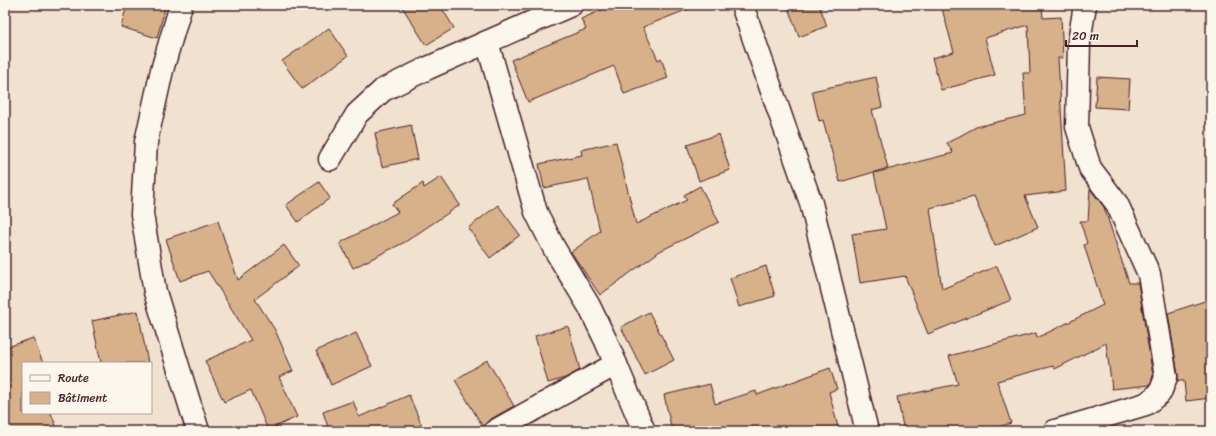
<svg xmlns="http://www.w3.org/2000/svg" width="1216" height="436" viewBox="0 0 1216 436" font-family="Sriracha,sans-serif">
	<rect width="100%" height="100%" fill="#f0e2ce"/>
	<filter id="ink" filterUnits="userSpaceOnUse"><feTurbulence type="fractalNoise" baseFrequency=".025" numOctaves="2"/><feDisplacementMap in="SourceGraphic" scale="8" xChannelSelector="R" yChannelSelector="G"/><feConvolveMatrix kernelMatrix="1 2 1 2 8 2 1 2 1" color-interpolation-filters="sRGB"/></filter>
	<g filter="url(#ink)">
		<g fill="#d7b189" stroke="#4a1f2b">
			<path d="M127,5H166L157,38L121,27Z"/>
			<path d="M401,5H440L454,28L426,45Z"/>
			<path d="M613,5H696V6L643,27L658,60L661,58L668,78L624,94L614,66L528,102L511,60L586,29L581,19Z"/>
			<path d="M787,5H819L827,26L799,37Z"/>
			<path d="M941,5H1042L1043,18L1061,17L1063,58H1058L1066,191L1025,196L1038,227L995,246L974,197L930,208L942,289L997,266L1011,300L928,334L905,276L860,283L852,234L886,229L874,173L953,153L947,143L976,127L1026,115L1023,73H1030L1028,25L985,38L995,75L941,90L932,58L954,52Z"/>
			<path d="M329,28L348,56L302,89L282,61Z"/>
			<path d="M876,77L882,107L872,110L888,168L840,182L823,120L819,121L812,91Z"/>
			<path d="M1097,77L1130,79L1128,109L1095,107Z"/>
			<path d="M411,125L418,159L382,167L375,133Z"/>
			<path d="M719,134L730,170L699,181L687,145Z"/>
			<path d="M616,142L636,224L687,200L684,195L700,186L719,222L660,251L600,295L571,252L600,231L588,179L544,188L539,164L582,155L581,150Z"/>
			<path d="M441,177L460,205L405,242L353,268L340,243L398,212L392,204L423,183L424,188Z"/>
			<path d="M319,182L330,198L298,222L286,205Z"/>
			<path d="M1090,189L1104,207L1129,283H1138L1153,376L1150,385L1112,389L1106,343L1055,369L1053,366L997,381L1011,423L986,431H904L897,397L958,384L949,356L1036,333L1037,338L1103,305L1084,245L1087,243L1080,221H1088Z"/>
			<path d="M498,205L520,235L490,258L468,228Z"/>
			<path d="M218,221L238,280L284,245L299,266L255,299L275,330L293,371L279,377L297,417L268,430L251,390L224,402L205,361L251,340L208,271L180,281L166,239Z"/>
			<path d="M766,266L775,296L739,307L730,278Z"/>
			<path d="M1211,299V398L1186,401L1184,381H1178V375L1168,313Z"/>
			<path d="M138,311L148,363H101L92,321Z"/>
			<path d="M649,312L674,360L645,375L621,327Z"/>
			<path d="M568,326L580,370L565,378L548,383L535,336Z"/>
			<path d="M356,333L372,366L331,385L316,351Z"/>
			<path d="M33,338L43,363H23V413H51L58,431H5V348Z"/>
			<path d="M487,360L514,406L489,420L483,427L455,380Z"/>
			<path d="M830,368L837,389L829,392L839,431H672L664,395L710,384L715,404L756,391L757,395Z"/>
			<path d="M409,395L424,431H326L329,430L323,412L353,401L359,417Z"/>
		</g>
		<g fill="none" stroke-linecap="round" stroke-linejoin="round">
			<g stroke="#4a1f2b" stroke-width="25">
				<g id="street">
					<path d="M181,5L162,70L146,142L142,214L155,292L198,431"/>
					<path d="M742,5L811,203L867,431"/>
					<path d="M487,42L536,212L554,248L589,306L606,341L644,431"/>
					<path d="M330,159L357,114L383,90L428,68L571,5"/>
					<path d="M495,431L616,364"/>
					<path d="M1055,431L1146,404L1160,393L1166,377L1149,274L1117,204L1090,168L1077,127L1079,42L1085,5"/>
				</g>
			</g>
			<use href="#street" stroke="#fbf7ec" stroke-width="22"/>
		</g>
	</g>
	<rect width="1216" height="436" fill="none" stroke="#fbf7ec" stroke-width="20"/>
	<rect x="10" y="10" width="1196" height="416" fill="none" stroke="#4a1f2b" stroke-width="1.5" filter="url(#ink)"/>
	<rect x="22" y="362" width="130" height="52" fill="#fbf7ec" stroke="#b4a19f"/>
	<rect x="30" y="375" width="20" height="6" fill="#fbf7ec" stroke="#b4a19f"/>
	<text x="58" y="382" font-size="12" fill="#4a1f2b">Route</text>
	<rect x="30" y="392" width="20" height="12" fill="#d7b189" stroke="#b4a19f"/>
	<text x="58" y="402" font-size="12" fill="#4a1f2b">Bâtiment</text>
	<path d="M1066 40v6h71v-6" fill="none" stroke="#4a1f2b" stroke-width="2"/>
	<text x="1072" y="40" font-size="12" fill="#4a1f2b" stroke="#fbf7ec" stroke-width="3" paint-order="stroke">20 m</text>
</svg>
